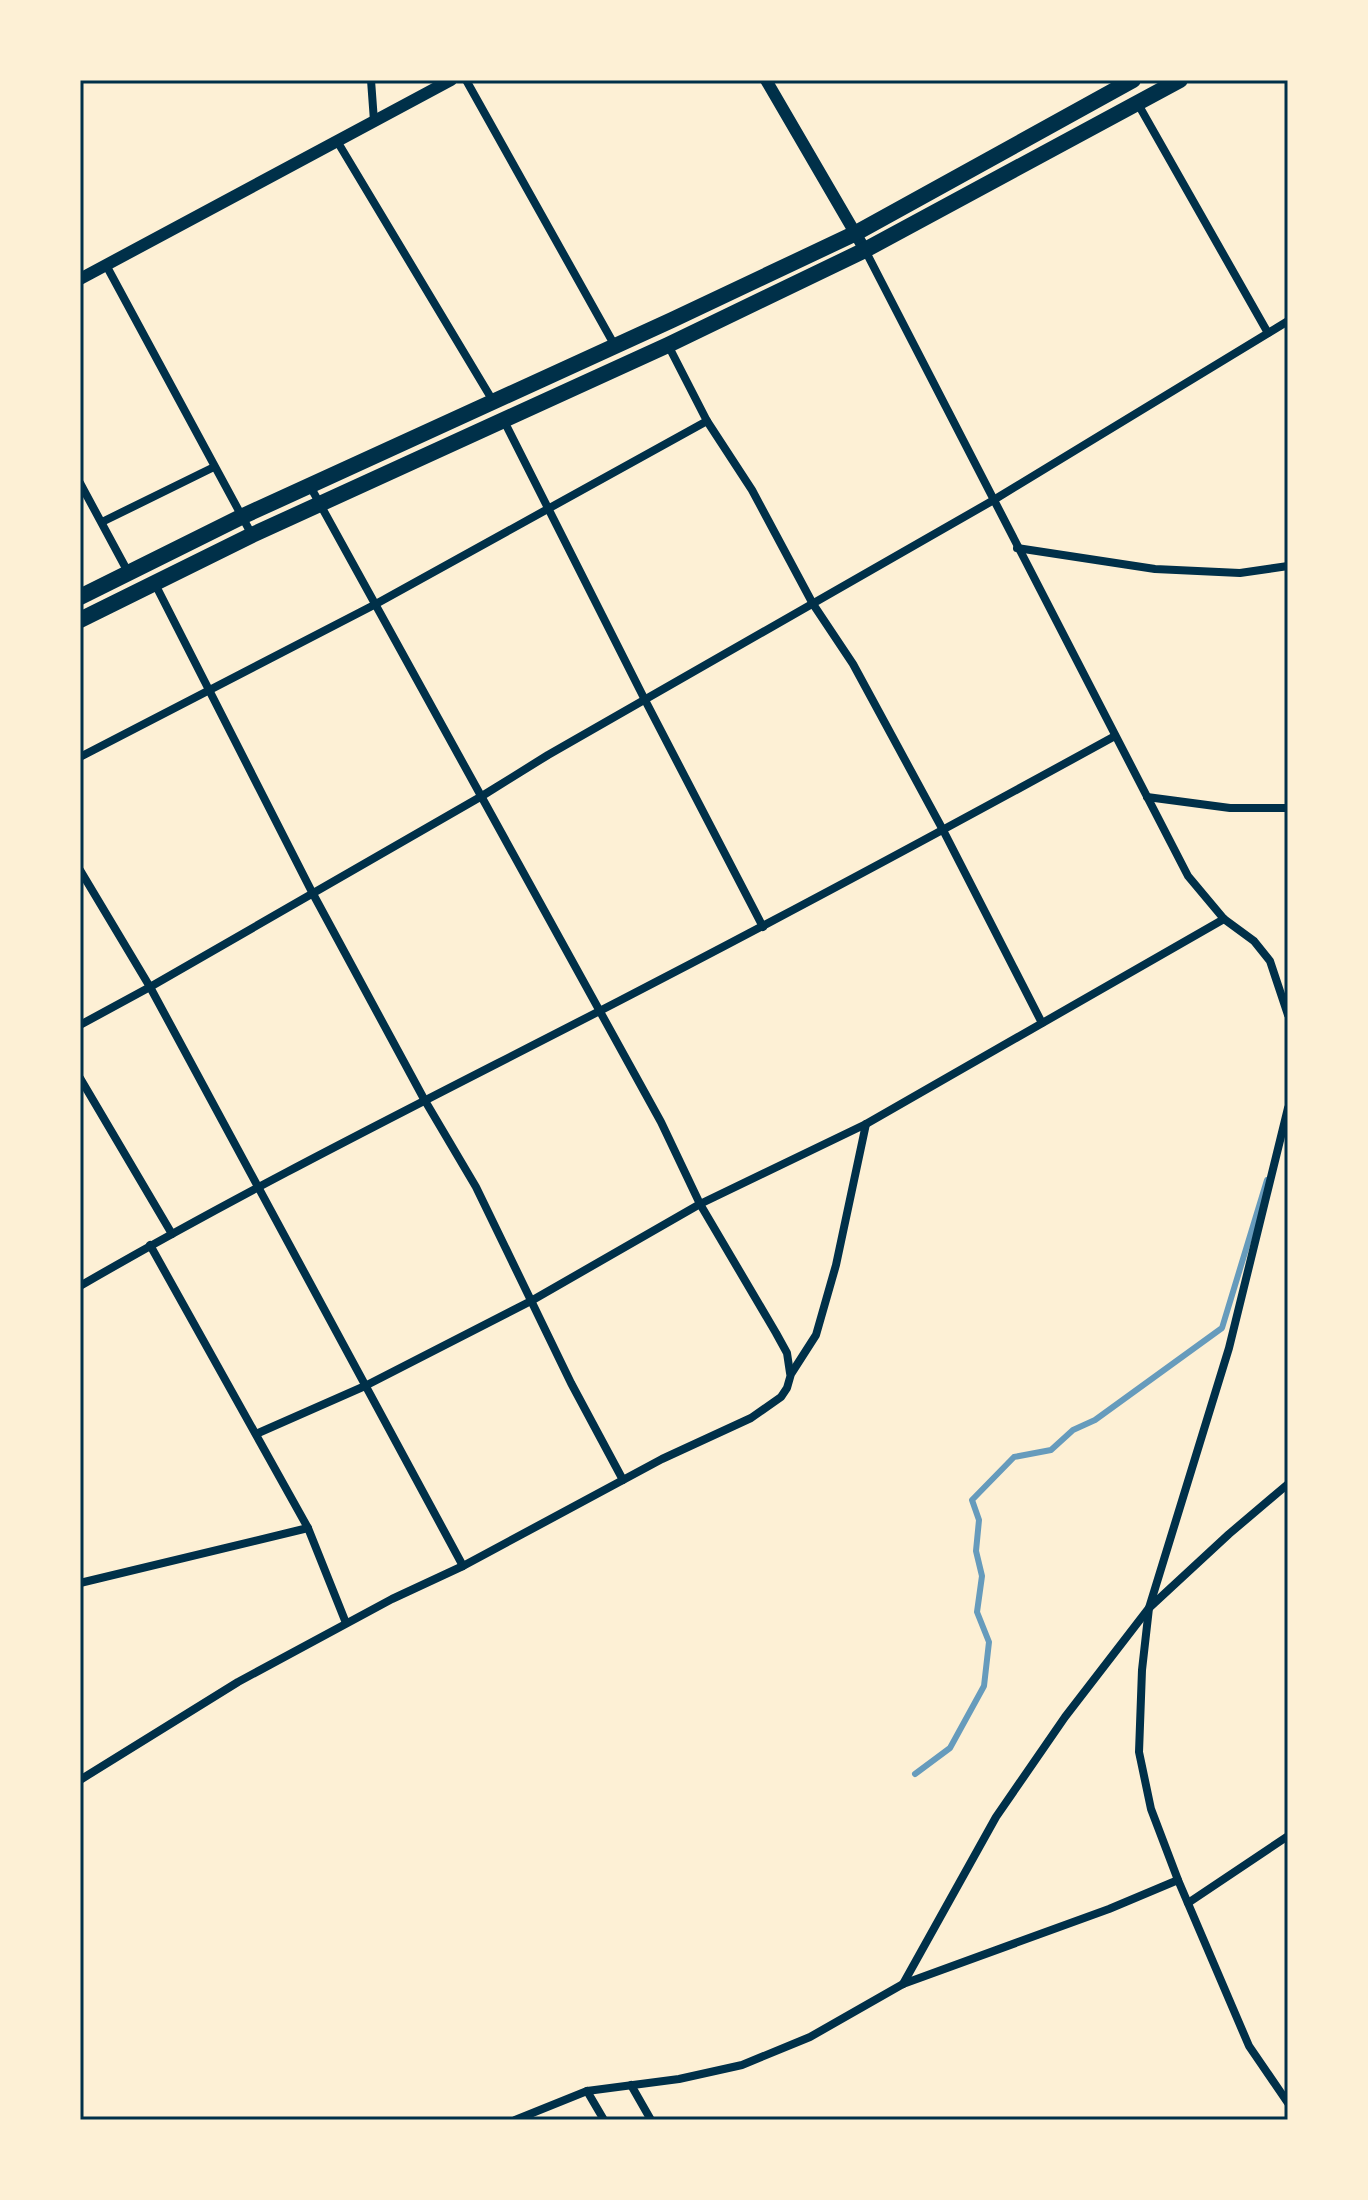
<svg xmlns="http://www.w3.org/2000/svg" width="1368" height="2200" viewBox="0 0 1368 2200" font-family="'Noto Serif',serif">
	<rect width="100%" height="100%" fill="#fdf0d5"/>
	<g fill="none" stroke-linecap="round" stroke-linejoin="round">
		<path stroke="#669bbc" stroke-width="6" d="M915,1774L950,1748L984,1686L989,1642L977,1612L982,1576L976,1551L979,1520L972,1500L1014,1457L1051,1450L1073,1430L1095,1420L1222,1328L1267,1180"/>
		<g stroke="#003049" stroke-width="8">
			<path d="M371,80L374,121"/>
			<path d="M466,80L615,346"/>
			<path d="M1138,104L1268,333"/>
			<path d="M337,141L493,401"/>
			<path d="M865,250L1188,876L1224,919L1254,941L1270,961L1288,1015"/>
			<path d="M106,265L252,535"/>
			<path d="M668,345L707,421L752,490L813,604L853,664L943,830L1042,1023"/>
			<path d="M503,419L645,700L763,927"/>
			<path d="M80,483L128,572"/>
			<path d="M310,486L661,1122L700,1204L776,1333L787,1353L790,1373"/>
			<path d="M102,522L214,467"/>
			<path d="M1017,548L1155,569L1240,573L1288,566"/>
			<path d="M154,582L312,892L424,1099L476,1187L571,1383L623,1480"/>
			<path d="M80,757L374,605L707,421"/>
			<path d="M1147,797L1230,808H1288"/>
			<path d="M80,870L150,987L463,1566"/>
			<path d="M80,1025L150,987L482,796L548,755L992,501L1288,321"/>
			<path d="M80,1078L172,1234"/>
			<path d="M1288,1108L1229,1348L1149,1608L1142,1670L1139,1752L1151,1809L1178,1880L1249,2046L1288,2103"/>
			<path d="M150,1245L308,1528L346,1623"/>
			<path d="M80,1286C256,1184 439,1094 619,1001C786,915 951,826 1115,736"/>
			<path d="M256,1434L365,1386L531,1301L700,1204L866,1124L1224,919"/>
			<path d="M80,1583L308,1528"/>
			<path d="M80,1780L238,1682L392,1599L463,1566L662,1459L751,1418L781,1397L787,1388L791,1374L816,1335L836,1265L866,1124"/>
			<path d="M1188,1903L1288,1836"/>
			<path d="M903,1984L996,1817L1065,1717L1149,1608L1229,1534L1288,1484"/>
			<path d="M631,2085L651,2120"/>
			<path d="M587,2091L604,2120"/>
			<path d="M515,2120L587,2091L679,2079L742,2065L810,2037L903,1984L1109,1909L1178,1880"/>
		</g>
		<g stroke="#003049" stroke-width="12">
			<path d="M766,80L865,250"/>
			<path d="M80,279L451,80"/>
		</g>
		<g stroke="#003049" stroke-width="16">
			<path d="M80,597L241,517L672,320L856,233L1133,80"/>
			<path d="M80,620L252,535L668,345L865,250L1180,80"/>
		</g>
	</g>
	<rect width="1368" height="2200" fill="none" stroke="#fdf0d5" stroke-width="164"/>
	<rect x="82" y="82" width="1204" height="2036" fill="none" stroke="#003049" stroke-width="3"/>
</svg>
